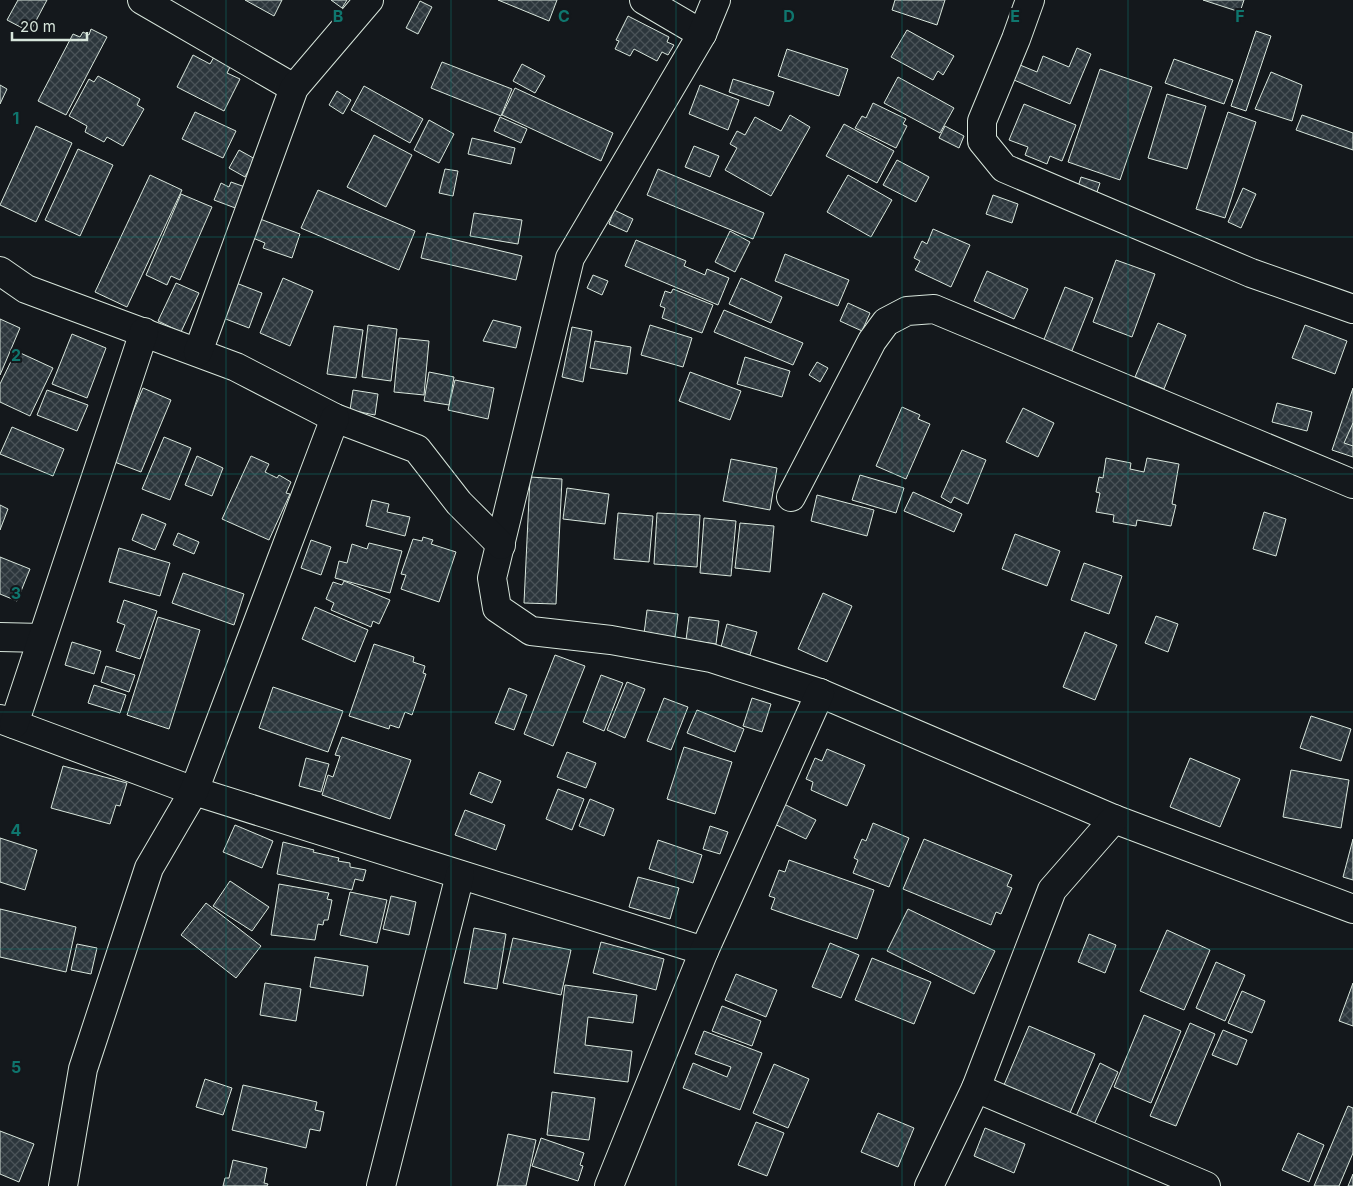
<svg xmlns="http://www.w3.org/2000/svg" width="1353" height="1186" viewBox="0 0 1353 1186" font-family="Inter,sans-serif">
	<defs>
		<pattern id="building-cross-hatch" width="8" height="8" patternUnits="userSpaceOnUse" patternTransform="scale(1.25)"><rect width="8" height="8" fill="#2c363c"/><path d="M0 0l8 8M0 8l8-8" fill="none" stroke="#4a5358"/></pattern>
	</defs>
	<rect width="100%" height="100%" fill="#14181c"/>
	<g fill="url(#building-cross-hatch)" stroke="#d8e6dc">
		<path d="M18,0H47L30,32L7,20Z"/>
		<path d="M245,0H282L274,16Z"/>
		<path d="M331,0H347L342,8Z"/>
		<path d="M498,0H557L549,21Z"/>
		<path d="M895,0H945L937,25L892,10Z"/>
		<path d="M1203,0H1244L1240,12Z"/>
		<path d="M420,1L432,7L418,34L406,28Z"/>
		<path d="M628,16L669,37L667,42L674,45L668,55L662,52L657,61L634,49L630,56L615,49L619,41L616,40Z"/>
		<path d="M91,29L107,37L66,115L38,101L73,34L80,37L83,32L89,35Z"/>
		<path d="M907,30L954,56L943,75L938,71L933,80L891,57Z"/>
		<path d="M1256,31L1271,36L1246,111L1231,106Z"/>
		<path d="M1077,48L1091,54L1070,104L1014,80L1020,65L1037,72L1043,56L1069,67Z"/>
		<path d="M787,49L848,69L839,96L778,76Z"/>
		<path d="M193,55L210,64L214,57L231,65L227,73L240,79L224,111L177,87Z"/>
		<path d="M1174,59L1233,80L1224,104L1165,83Z"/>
		<path d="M442,62L512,89L501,116L431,88Z"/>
		<path d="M522,64L545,76L535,93L513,81Z"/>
		<path d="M1100,69L1152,87L1120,180L1068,162Z"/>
		<path d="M1271,72L1302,85L1292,121L1255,109Z"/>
		<path d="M98,76L140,99L137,105L144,109L123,146L107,137L104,142L85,132L87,126L69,116L89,79L94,82Z"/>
		<path d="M898,77L954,108L940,133L884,103Z"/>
		<path d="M733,79L774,92L769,106L729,92Z"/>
		<path d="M0,85L7,89L0,104Z"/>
		<path d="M700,85L739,100L728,130L689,114Z"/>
		<path d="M364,86L423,119L410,143L351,110Z"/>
		<path d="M515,88L613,133L601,161L502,115Z"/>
		<path d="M337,91L351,100L343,114L329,105Z"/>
		<path d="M1167,94L1206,106L1187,169L1148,158Z"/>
		<path d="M873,103L906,119L903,124L907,126L896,148L855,128L862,116L866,118Z"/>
		<path d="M1024,104L1076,125L1062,161L1050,156L1047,164L1025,155L1028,147L1009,140Z"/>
		<path d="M195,112L236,131L223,158L182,139Z"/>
		<path d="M1228,112L1256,122L1225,218L1196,209Z"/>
		<path d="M790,115L810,127L771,196L725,170L737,148L730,144L737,131L745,135L755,117L781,131Z"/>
		<path d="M1302,115L1353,133V150L1296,130Z"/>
		<path d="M500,117L527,129L521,143L494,131Z"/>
		<path d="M429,120L454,134L439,163L414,150Z"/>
		<path d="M844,124L894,151L877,183L826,156Z"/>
		<path d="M36,126L72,143L36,222L0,205Z"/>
		<path d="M945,126L964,136L959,148L939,138Z"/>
		<path d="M374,135L412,155L386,207L347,187Z"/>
		<path d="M472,138L515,148L511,164L468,154Z"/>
		<path d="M694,146L719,156L710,177L685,167Z"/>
		<path d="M78,149L113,165L80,236L45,220Z"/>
		<path d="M239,150L255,159L245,177L229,168Z"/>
		<path d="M897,160L929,177L916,202L883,185Z"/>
		<path d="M445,169L458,171L453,196L439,193Z"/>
		<path d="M658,169L764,213L753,239L647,195Z"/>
		<path d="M150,175L182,190L127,307L95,292Z"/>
		<path d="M848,175L892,200L871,237L827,212Z"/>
		<path d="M1081,177L1100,183L1096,195L1077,190Z"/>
		<path d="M231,182L245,187L246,212L214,200L221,183L229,187Z"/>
		<path d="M1243,188L1256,194L1241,228L1228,222Z"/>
		<path d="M318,190L415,231L399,270L301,228Z"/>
		<path d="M181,194L212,207L180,280L171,276L167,285L146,275Z"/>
		<path d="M993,195L1018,204L1012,223L986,214Z"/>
		<path d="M614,210L633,219L627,232L609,224Z"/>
		<path d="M474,213L522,220L518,244L470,236Z"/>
		<path d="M260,219L300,234L292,258L263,248L265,243L253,238Z"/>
		<path d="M933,229L970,245L951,287L915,270L920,261L914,258L922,241L927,244Z"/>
		<path d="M730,231L750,242L735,272L715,262Z"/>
		<path d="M427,233L522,256L516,280L421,258Z"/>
		<path d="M636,240L686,261L684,266L705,275L707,269L729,278L718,305L625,266Z"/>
		<path d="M785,254L849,280L838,306L775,281Z"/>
		<path d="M1116,260L1155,274L1132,337L1093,322Z"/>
		<path d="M987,271L1028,289L1014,319L974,301Z"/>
		<path d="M593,275L608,281L602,295L587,288Z"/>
		<path d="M283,278L313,291L290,346L260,333Z"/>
		<path d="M741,278L782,297L771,323L729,304Z"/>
		<path d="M231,281L262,293L249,328L218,316Z"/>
		<path d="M176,283L199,293L181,332L158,321Z"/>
		<path d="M1065,287L1093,298L1069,358L1041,347Z"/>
		<path d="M673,289L713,305L702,333L662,318L665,308L660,306L665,291L671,293Z"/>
		<path d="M848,303L870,313L862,331L840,321Z"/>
		<path d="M724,310L803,343L793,365L714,332Z"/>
		<path d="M0,319L20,328L0,375Z"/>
		<path d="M493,320L521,327L516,348L483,341Z"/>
		<path d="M1158,323L1186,335L1164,389L1135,377Z"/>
		<path d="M368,325L397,329L391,381L362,377Z"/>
		<path d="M650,325L692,338L683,367L641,355Z"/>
		<path d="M1305,325L1347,341L1335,374L1292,358Z"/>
		<path d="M334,326L363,330L356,378L327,374Z"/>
		<path d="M572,327L592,331L583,382L562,377Z"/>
		<path d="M72,334L106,348L87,398L52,384Z"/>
		<path d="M399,338L429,341L424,395L394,392Z"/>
		<path d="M595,341L631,347L627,374L590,368Z"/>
		<path d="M16,351L53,368L30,416L0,402V384Z"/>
		<path d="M745,357L790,371L782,397L737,384Z"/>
		<path d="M817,362L828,368L820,382L809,375Z"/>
		<path d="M429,372L454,377L449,405L424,401Z"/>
		<path d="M690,372L741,391L730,420L679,401Z"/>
		<path d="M455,380L494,388L488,419L448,410Z"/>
		<path d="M143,388L171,400L141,472L112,461Z"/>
		<path d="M1353,388V457L1332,450Z"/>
		<path d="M47,390L88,405L77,431L37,415Z"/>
		<path d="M353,390L378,394L375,415L350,410Z"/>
		<path d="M1277,403L1312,412L1307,431L1272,422Z"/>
		<path d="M902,407L920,415L918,419L930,424L906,479L876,466Z"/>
		<path d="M1023,408L1054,423L1038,457L1006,442Z"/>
		<path d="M1353,423V446L1344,443Z"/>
		<path d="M12,427L64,449L53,476L0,454Z"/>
		<path d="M164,437L191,448L170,500L142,489Z"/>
		<path d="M962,450L986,460L968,504L954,497L951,503L941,497Z"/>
		<path d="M197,456L223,468L212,496L185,485Z"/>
		<path d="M251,456L269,464L265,472L277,478L279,475L291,482L286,493L290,494L269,540L222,519Z"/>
		<path d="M1106,458L1131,463L1130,469L1144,472L1147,458L1179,464L1172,504L1176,505L1171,526L1137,520L1136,526L1113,522L1114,515L1096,512L1100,493L1096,492L1099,477L1103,478Z"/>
		<path d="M731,459L777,468L770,510L723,501Z"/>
		<path d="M860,475L904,488L896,513L852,500Z"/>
		<path d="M530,477L562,479L556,604L524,603Z"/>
		<path d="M567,488L609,494L605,524L563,519Z"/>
		<path d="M913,492L962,514L954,532L904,511Z"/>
		<path d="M817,495L874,510L867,536L811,521Z"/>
		<path d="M372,500L389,504L387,512L410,517L405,536L366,526Z"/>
		<path d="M0,505L8,509L0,530Z"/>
		<path d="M1264,512L1286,519L1276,556L1253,549Z"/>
		<path d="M618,513L653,516L649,562L614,559Z"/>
		<path d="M657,513L700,515L697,567L654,564Z"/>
		<path d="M142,514L166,524L155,550L132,540Z"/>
		<path d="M704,518L736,521L731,576L700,573Z"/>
		<path d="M740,523L774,526L770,572L735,568Z"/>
		<path d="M178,533L199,542L194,554L173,545Z"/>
		<path d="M1015,534L1060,551L1047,586L1002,569Z"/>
		<path d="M423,537L433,540L431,544L456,552L439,602L401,589L406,575L401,574L413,539L422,541Z"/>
		<path d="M311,540L331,547L321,575L301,568Z"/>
		<path d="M369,543L402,551L390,593L335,578L339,561L347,563L352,544L367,549Z"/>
		<path d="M119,548L170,563L160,596L109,582Z"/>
		<path d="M0,557L30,569L17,601L0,594Z"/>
		<path d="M1084,563L1122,576L1109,614L1071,600Z"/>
		<path d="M183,573L244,594L234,625L172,603Z"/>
		<path d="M344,581L390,600L379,624L373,621L371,627L331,610L334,603L326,599L333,582L342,585Z"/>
		<path d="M823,593L852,606L827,662L798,649Z"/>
		<path d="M124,600L157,611L140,659L116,651L125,625L117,622Z"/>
		<path d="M315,607L368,630L355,662L302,639Z"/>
		<path d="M647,610L678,614L675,638L644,634Z"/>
		<path d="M1156,616L1178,624L1168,652L1145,643Z"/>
		<path d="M158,617L200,630L169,729L127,715Z"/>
		<path d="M689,617L719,621L716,644L686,640Z"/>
		<path d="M727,624L757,632L750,655L721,647Z"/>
		<path d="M1085,632L1117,645L1095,700L1063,687Z"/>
		<path d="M72,642L101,651L94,674L65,665Z"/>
		<path d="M374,644L414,657L413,662L425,666L423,673L426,674L412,715L405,712L399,728L390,725L389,729L349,716Z"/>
		<path d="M555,655L585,666L553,746L524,734Z"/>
		<path d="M106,666L135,675L129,692L101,682Z"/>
		<path d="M601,675L623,683L604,731L583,722Z"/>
		<path d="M627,682L645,689L625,738L607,730Z"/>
		<path d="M94,685L126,695L120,713L88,703Z"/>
		<path d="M273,687L343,711L328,752L259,728Z"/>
		<path d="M509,688L527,695L514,730L495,723Z"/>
		<path d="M664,698L688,707L671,750L647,741Z"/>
		<path d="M752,698L771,704L762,732L743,726Z"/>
		<path d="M697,710L744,729L735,752L687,733Z"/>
		<path d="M1311,716L1351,729L1341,761L1300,748Z"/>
		<path d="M342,737L411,760L390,819L322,795L328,775L333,777L340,756L335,755Z"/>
		<path d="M684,747L732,762L715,814L667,799Z"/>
		<path d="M827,749L865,765L847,806L811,790L813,782L806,779L815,758L822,761Z"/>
		<path d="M567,752L596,763L586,788L557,777Z"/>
		<path d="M306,758L329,764L321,792L299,786Z"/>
		<path d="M1190,758L1240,779L1220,827L1170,807Z"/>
		<path d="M63,766L127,783L120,806L116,805L110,824L51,808Z"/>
		<path d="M1291,770L1349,780L1341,828L1283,817Z"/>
		<path d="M479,772L501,781L492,803L470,794Z"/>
		<path d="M558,789L584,799L572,830L546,819Z"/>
		<path d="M590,799L614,809L604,836L579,826Z"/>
		<path d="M778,801L816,820L806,839L768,821Z"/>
		<path d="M465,810L505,825L496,850L455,835Z"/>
		<path d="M873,823L909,838L889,887L853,873L858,860L854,858L862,839L866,841Z"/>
		<path d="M235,825L273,841L262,868L223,852Z"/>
		<path d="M710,826L728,832L720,854L703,849Z"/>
		<path d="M0,838L37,850L25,890L0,882Z"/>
		<path d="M924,839L1012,875L1007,886L1012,888L1001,914L996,912L991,925L903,889Z"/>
		<path d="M1353,839V880L1343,877Z"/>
		<path d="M658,840L702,855L693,883L649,869Z"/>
		<path d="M283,842L314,850L313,852L339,858L338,861L350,863V867L366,870L363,881L355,879L352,890L277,874Z"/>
		<path d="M789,860L874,890L857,939L771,909L775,898L769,896L779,870L785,872Z"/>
		<path d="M638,877L679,888L670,919L629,907Z"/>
		<path d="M230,881L269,907L252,931L213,906Z"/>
		<path d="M279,884L329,893L327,899L332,900L328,920H324L323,925L318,924L315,940L271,935Z"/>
		<path d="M350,892L387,900L377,943L340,935Z"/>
		<path d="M391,896L416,902L409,935L383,929Z"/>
		<path d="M206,903L261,946L236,978L181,935Z"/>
		<path d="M0,909L76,927L66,972L0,957Z"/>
		<path d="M908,909L995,951L974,994L887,951Z"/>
		<path d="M474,928L506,934L497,989L464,983Z"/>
		<path d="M1167,930L1210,950L1184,1010L1140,991Z"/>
		<path d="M1089,934L1116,945L1105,973L1078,962Z"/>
		<path d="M513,938L571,950L561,995L503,983Z"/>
		<path d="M601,942L664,959L656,990L593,973Z"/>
		<path d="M830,943L859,955L841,998L812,987Z"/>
		<path d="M77,944L97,948L91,974L71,970Z"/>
		<path d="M315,957L368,966L363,996L310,987Z"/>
		<path d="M872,958L931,982L914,1024L855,1000Z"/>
		<path d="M1216,962L1245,975L1225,1021L1196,1008Z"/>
		<path d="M736,974L777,990L766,1017L725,1000Z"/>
		<path d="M265,983L301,989L296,1021L260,1015Z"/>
		<path d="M1353,983V1026L1339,1021Z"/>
		<path d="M565,985L637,995L633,1023L588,1017L585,1045L632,1051L628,1082L554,1073Z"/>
		<path d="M1242,991L1265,1001L1252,1033L1228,1023Z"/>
		<path d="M722,1006L761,1021L752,1046L712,1031Z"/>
		<path d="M1144,1015L1181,1031L1151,1103L1114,1087Z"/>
		<path d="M1190,1023L1215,1034L1176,1126L1150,1116Z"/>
		<path d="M1029,1026L1095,1054L1067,1120L1001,1092Z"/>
		<path d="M1223,1030L1247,1040L1237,1065L1212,1055Z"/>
		<path d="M704,1031L762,1053L740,1110L683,1088L693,1063L727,1077L731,1067L695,1054Z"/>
		<path d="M1100,1063L1118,1072L1091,1131L1073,1123Z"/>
		<path d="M774,1064L809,1079L788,1128L753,1113Z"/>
		<path d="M205,1079L232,1088L223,1115L196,1107Z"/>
		<path d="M243,1085L317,1102L315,1110L324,1112L320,1131L310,1129L306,1148L232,1130Z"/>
		<path d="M552,1092L595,1098L589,1140L547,1135Z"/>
		<path d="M1348,1106L1353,1108V1153L1339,1186H1314Z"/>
		<path d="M878,1113L914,1128L898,1167L861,1152Z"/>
		<path d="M756,1122L784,1133L767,1176L738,1165Z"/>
		<path d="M985,1128L1025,1144L1014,1173L974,1156Z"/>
		<path d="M0,1131L34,1144L19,1182L0,1174Z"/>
		<path d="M1298,1133L1324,1145L1309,1182L1282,1170Z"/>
		<path d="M508,1134L536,1140L526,1186H497Z"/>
		<path d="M541,1138L584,1153L580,1165L583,1166L578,1181L532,1166Z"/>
		<path d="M233,1160L267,1168L264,1183L268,1184L267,1186H223L225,1178H229Z"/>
		<path d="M1353,1174V1186H1348Z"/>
	</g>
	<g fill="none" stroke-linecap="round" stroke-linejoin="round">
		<g stroke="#d8e6dc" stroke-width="30">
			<g id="minor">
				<path d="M142,0L294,88"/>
				<path d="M644,0L702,34"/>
				<path d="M716,0L702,34L570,258L492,578L497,608L531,631L611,640L711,658L820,693L1114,819L1353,909"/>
				<path d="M1030,0L1016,39L982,121V141L1004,168L1251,273L1353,309"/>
				<path d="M0,271L26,289L236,367L335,418L417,449L459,503L501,545"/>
				<path d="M198,352L294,88L369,0"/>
				<path d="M791,497L872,341L886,322L907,311L934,309L1353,484"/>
				<path d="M0,637L42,638"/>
				<path d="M0,719L194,791L704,951"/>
				<path d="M14,724L144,332"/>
				<path d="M976,1088L1206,1186"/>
				<path d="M63,1186L83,1069L149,868L194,791L335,418"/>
				<path d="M381,1186L460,875"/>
				<path d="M609,1186L704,951L820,693"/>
				<path d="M929,1186L976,1088L1052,890L1114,819"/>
			</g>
		</g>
		<use href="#minor" stroke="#14181c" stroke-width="28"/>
	</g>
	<path fill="none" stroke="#0f766e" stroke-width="1" stroke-opacity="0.55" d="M226,0V1186M451,0V1186M676,0V1186M902,0V1186M1128,0V1186M0,237H1353M0,474H1353M0,712H1353M0,949H1353"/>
	<g font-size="16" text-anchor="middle" font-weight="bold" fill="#0f766e" stroke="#14181c" stroke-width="4" stroke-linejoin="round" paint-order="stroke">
		<text x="338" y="22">B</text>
		<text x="564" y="22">C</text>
		<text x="789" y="22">D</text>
		<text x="1015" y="22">E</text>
		<text x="1240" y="22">F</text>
		<text x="16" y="124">1</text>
		<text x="16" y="361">2</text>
		<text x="16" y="599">3</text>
		<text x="16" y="836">4</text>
		<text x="16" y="1073">5</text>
	</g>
	<path d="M12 32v8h75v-8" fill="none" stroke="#d8e6dc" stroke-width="2.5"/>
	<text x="20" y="32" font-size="15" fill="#d8e6dc" stroke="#14181c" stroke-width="4" paint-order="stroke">20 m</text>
</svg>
